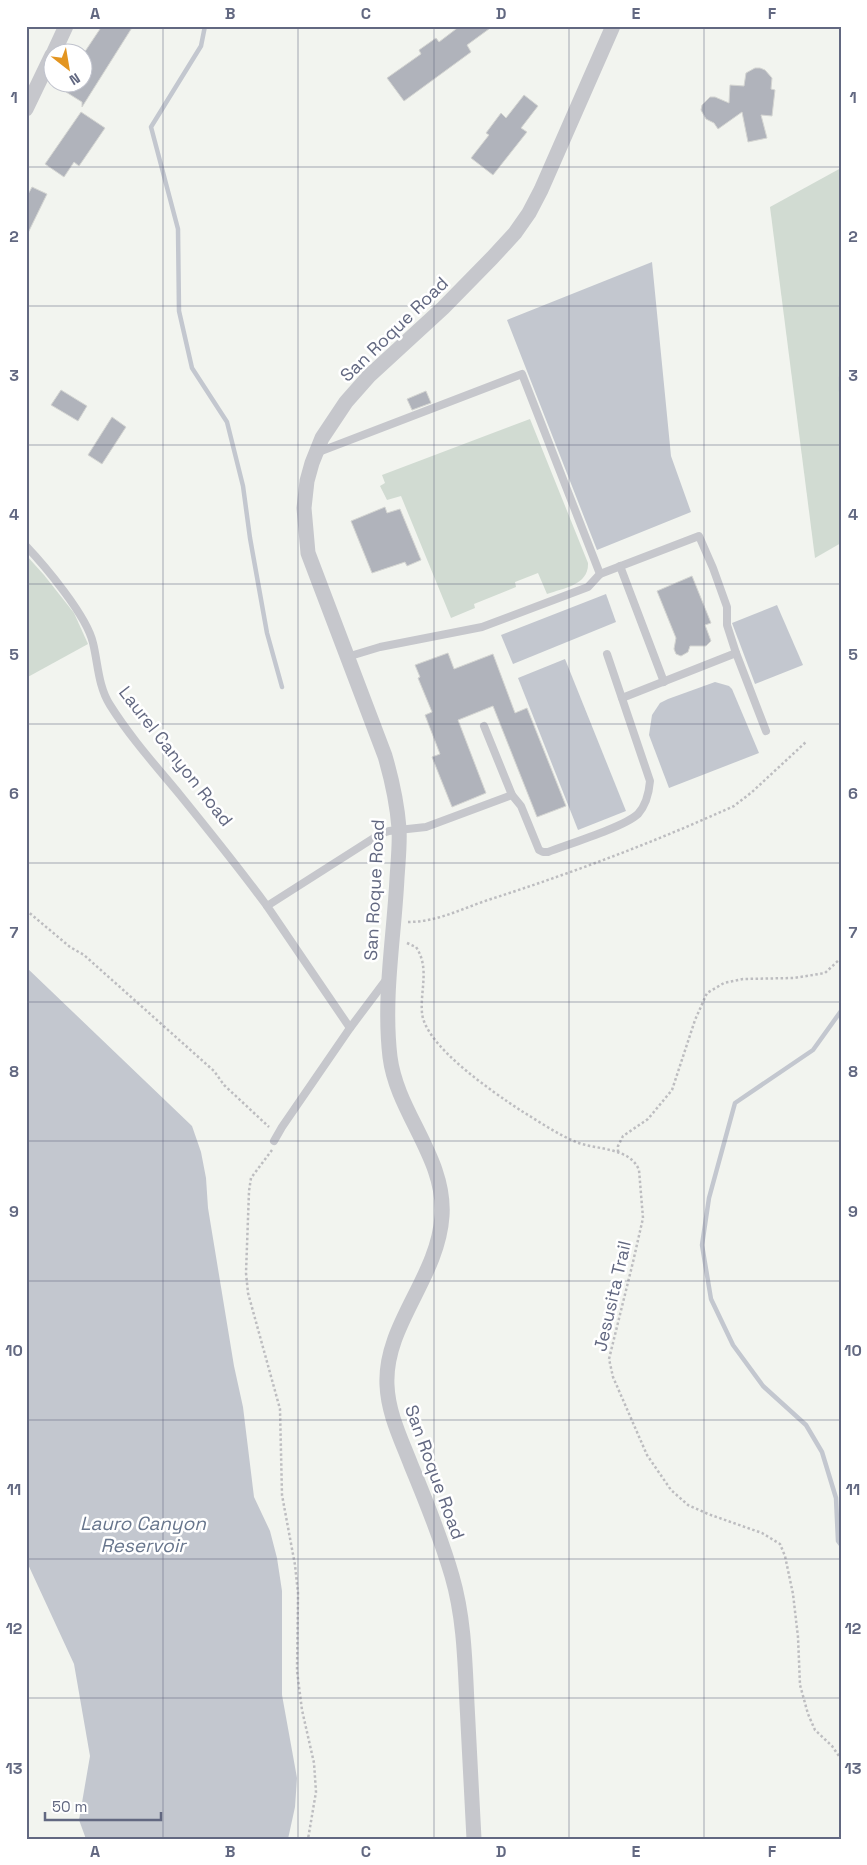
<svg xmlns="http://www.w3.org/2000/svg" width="867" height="1865" viewBox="0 0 867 1865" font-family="'Space Grotesk',sans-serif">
	<rect width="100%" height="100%" fill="#f2f4ef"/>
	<g fill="#d1dbd2">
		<path d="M841,168V543L815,558L770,207Z"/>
		<path d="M530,419L588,563C589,585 564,588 547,594L538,573L515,582L516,587L474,604L475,608L451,618L401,496L387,500L380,486L385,483L382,475Z"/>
		<path d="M26,555L44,575L74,613L88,644L26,678Z"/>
	</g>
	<g fill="#c3c7cf">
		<path d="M652,262L671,456L691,512L597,550L507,320Z"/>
		<path d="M606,594L616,622L513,664L501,635Z"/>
		<path d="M777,605L803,665L755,684L732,623Z"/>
		<path d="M565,659L626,811L578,830L518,678Z"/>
		<path d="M715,682L729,686L732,689L759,753L669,788L649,735L652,715L660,703L668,699Z"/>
		<path d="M26,967L192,1126L201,1152L206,1178L208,1208L234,1366L243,1407L254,1497L270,1531L277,1558L282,1591V1695L297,1778L295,1807L288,1839H86L79,1820L90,1756L74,1664L26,1560Z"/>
	</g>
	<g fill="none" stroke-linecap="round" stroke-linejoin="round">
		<g stroke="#c3c7cf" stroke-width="4.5">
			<path d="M205,26L201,46L151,127L178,229L179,311L192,368L227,422L243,486L250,538L267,633L282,687"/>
			<path d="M841,377V391"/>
			<path d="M841,1011L813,1050L735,1103L709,1198L702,1245L711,1299L733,1345L763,1386L806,1425L822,1452L836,1498L838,1541L841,1545"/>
		</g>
	</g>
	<g fill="#b0b3bb" stroke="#d4d5d2">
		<path d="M102,26H133L82,107V102L66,92L72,82H82V56Z"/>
		<path d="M460,26H493L467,45L471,52L404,101L387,78L421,54L419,50L436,38L439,42Z"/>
		<path d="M755,68H760L765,70L772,78L771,89L775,90L772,116L761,115L767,138L748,142L742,112L718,129L714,123L706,119L701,110L702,105L710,97H715L729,103L730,85L744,86L746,73Z"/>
		<path d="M524,95L538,106L521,128L527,132L493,175L471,158L489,135L486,133L501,113L506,118Z"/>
		<path d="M81,112L105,128L79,166L74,162L64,177L45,164Z"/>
		<path d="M32,187L47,194L26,237V198Z"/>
		<path d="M61,390L87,406L78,421L51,405Z"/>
		<path d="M426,391L431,403L412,410L407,399Z"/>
		<path d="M112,417L126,427L102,464L88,455Z"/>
		<path d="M385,507L387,513L400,509L421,560L407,566L405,562L372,573L351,521Z"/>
		<path d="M692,576L711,623L705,625L711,641L706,646H690L688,652L681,656L676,654L674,649L676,638L657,591Z"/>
		<path d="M448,653L454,669L493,654L515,713L527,708L566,806L537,817L493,706L458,720L486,793L452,807L432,757L440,754L425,715L432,712L418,678L420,677L415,665Z"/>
	</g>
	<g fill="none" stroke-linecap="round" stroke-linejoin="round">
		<g stroke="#bdbdc0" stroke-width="2.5" stroke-dasharray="2.5 2.5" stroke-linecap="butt">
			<path d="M26,910L70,947L84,955L214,1071L224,1085L269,1127"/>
			<path d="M408,922C437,922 461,909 488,900C572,873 655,842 734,806L752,792L807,741"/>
			<path d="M407,943L416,947C430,968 420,990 422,1013C425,1046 493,1092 520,1110C538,1121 557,1134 576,1142C596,1150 630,1147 639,1170L643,1218L633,1262L609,1359L613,1377L647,1455L671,1490L688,1505L708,1514L762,1533L780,1544L785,1556L793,1594L798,1637L800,1685L808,1714L815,1730L832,1746L841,1759"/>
			<path d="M272,1150L251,1178L249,1191L246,1273L248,1293L280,1409L282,1495L295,1565L298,1593L297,1671L302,1710L314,1763L316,1792L308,1839"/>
			<path d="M618,1152V1146L623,1136L648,1119L672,1090L695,1020L707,993L724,983L743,979L794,978L825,973L841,958"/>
		</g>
		<g stroke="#c6c7cc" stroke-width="8">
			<path d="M316,453L522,374L600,574L588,587L482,627L380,647L347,657"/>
			<path d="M26,546C45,566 87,616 93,643C98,663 98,686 110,705C130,737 156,766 180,795C210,832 239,868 267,906"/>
			<path d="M620,566L664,682"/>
			<path d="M600,574L699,536L713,568L727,607V625L736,653L766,731"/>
			<path d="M622,698L736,653"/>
			<path d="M484,726L512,795L521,806L539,850L543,852H548C569,844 624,827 638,814C646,805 649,793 650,781L607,654"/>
			<path d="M350,1028L267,906L380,834L389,831L426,827L512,795"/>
			<path d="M274,1141L282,1127L350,1028L386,980"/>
		</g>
		<g stroke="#c6c7cc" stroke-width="15">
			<path d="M54,52L66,26"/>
			<path d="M26,109L52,55"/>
			<path d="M474,1839C472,1794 469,1749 467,1704C465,1661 464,1617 452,1576C441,1538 426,1501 411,1465C401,1439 388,1413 387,1385C384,1325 438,1278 442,1216C446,1158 397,1113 390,1057C383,997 394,938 397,878C398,862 400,844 399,828C397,803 392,780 385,756L308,553L304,508L307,481L312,463L322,438L346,402L369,376L443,308L492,258L515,233L529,213L541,190L613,26"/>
		</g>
	</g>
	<path fill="none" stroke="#626881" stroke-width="1" stroke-opacity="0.55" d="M163,26V1839M298,26V1839M434,26V1839M569,26V1839M704,26V1839M26,167H841M26,306H841M26,445H841M26,584H841M26,724H841M26,863H841M26,1002H841M26,1141H841M26,1281H841M26,1420H841M26,1559H841M26,1698H841"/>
	<g text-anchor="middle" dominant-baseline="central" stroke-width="5" stroke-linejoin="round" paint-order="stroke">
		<g font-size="18" fill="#626881" stroke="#fff">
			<text transform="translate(394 329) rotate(-44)">San Roque Road</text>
			<text transform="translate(176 756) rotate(52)">Laurel Canyon Road</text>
			<text transform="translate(374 890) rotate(-87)">San Roque Road</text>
			<text transform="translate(612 1296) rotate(-77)">Jesusita Trail</text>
			<text transform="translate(435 1472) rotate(70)">San Roque Road</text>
		</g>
		<g font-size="19" font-style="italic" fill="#67758c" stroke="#fff">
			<text x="143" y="1523">Lauro Canyon<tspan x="143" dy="22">Reservoir</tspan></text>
		</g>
	</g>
	<rect width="867" height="1865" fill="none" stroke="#ffffff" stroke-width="55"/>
	<g transform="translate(68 68) rotate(149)"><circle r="24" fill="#ffffff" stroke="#c0c3cd"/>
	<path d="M0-4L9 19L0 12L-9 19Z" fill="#e39520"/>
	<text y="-8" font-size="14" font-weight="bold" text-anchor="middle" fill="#626881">N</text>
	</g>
	<path d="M45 1812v8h116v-8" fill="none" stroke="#626881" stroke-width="2.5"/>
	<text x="52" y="1812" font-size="15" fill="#626881" stroke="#ffffff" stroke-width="4" paint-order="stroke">50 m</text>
	<rect x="28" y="28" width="812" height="1810" fill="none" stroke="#626881" stroke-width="2"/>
	<g font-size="16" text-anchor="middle" font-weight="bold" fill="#626881">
		<text x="95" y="19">A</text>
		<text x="230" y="19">B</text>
		<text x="366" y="19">C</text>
		<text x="501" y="19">D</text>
		<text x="636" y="19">E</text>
		<text x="772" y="19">F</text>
		<text x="14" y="103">1</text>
		<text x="853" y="103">1</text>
		<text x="14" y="242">2</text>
		<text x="853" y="242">2</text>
		<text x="14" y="381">3</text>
		<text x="853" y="381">3</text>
		<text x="14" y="520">4</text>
		<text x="853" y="520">4</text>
		<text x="14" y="660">5</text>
		<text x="853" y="660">5</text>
		<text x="14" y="799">6</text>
		<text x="853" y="799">6</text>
		<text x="14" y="938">7</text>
		<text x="853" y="938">7</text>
		<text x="14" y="1077">8</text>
		<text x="853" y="1077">8</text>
		<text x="14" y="1217">9</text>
		<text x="853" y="1217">9</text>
		<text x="14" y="1356">10</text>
		<text x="853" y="1356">10</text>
		<text x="14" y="1495">11</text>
		<text x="853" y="1495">11</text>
		<text x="14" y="1634">12</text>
		<text x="853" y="1634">12</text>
		<text x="14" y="1774">13</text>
		<text x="853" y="1774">13</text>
		<text x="95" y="1857">A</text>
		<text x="230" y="1857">B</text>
		<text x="366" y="1857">C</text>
		<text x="501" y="1857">D</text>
		<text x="636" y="1857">E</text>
		<text x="772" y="1857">F</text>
	</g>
</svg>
